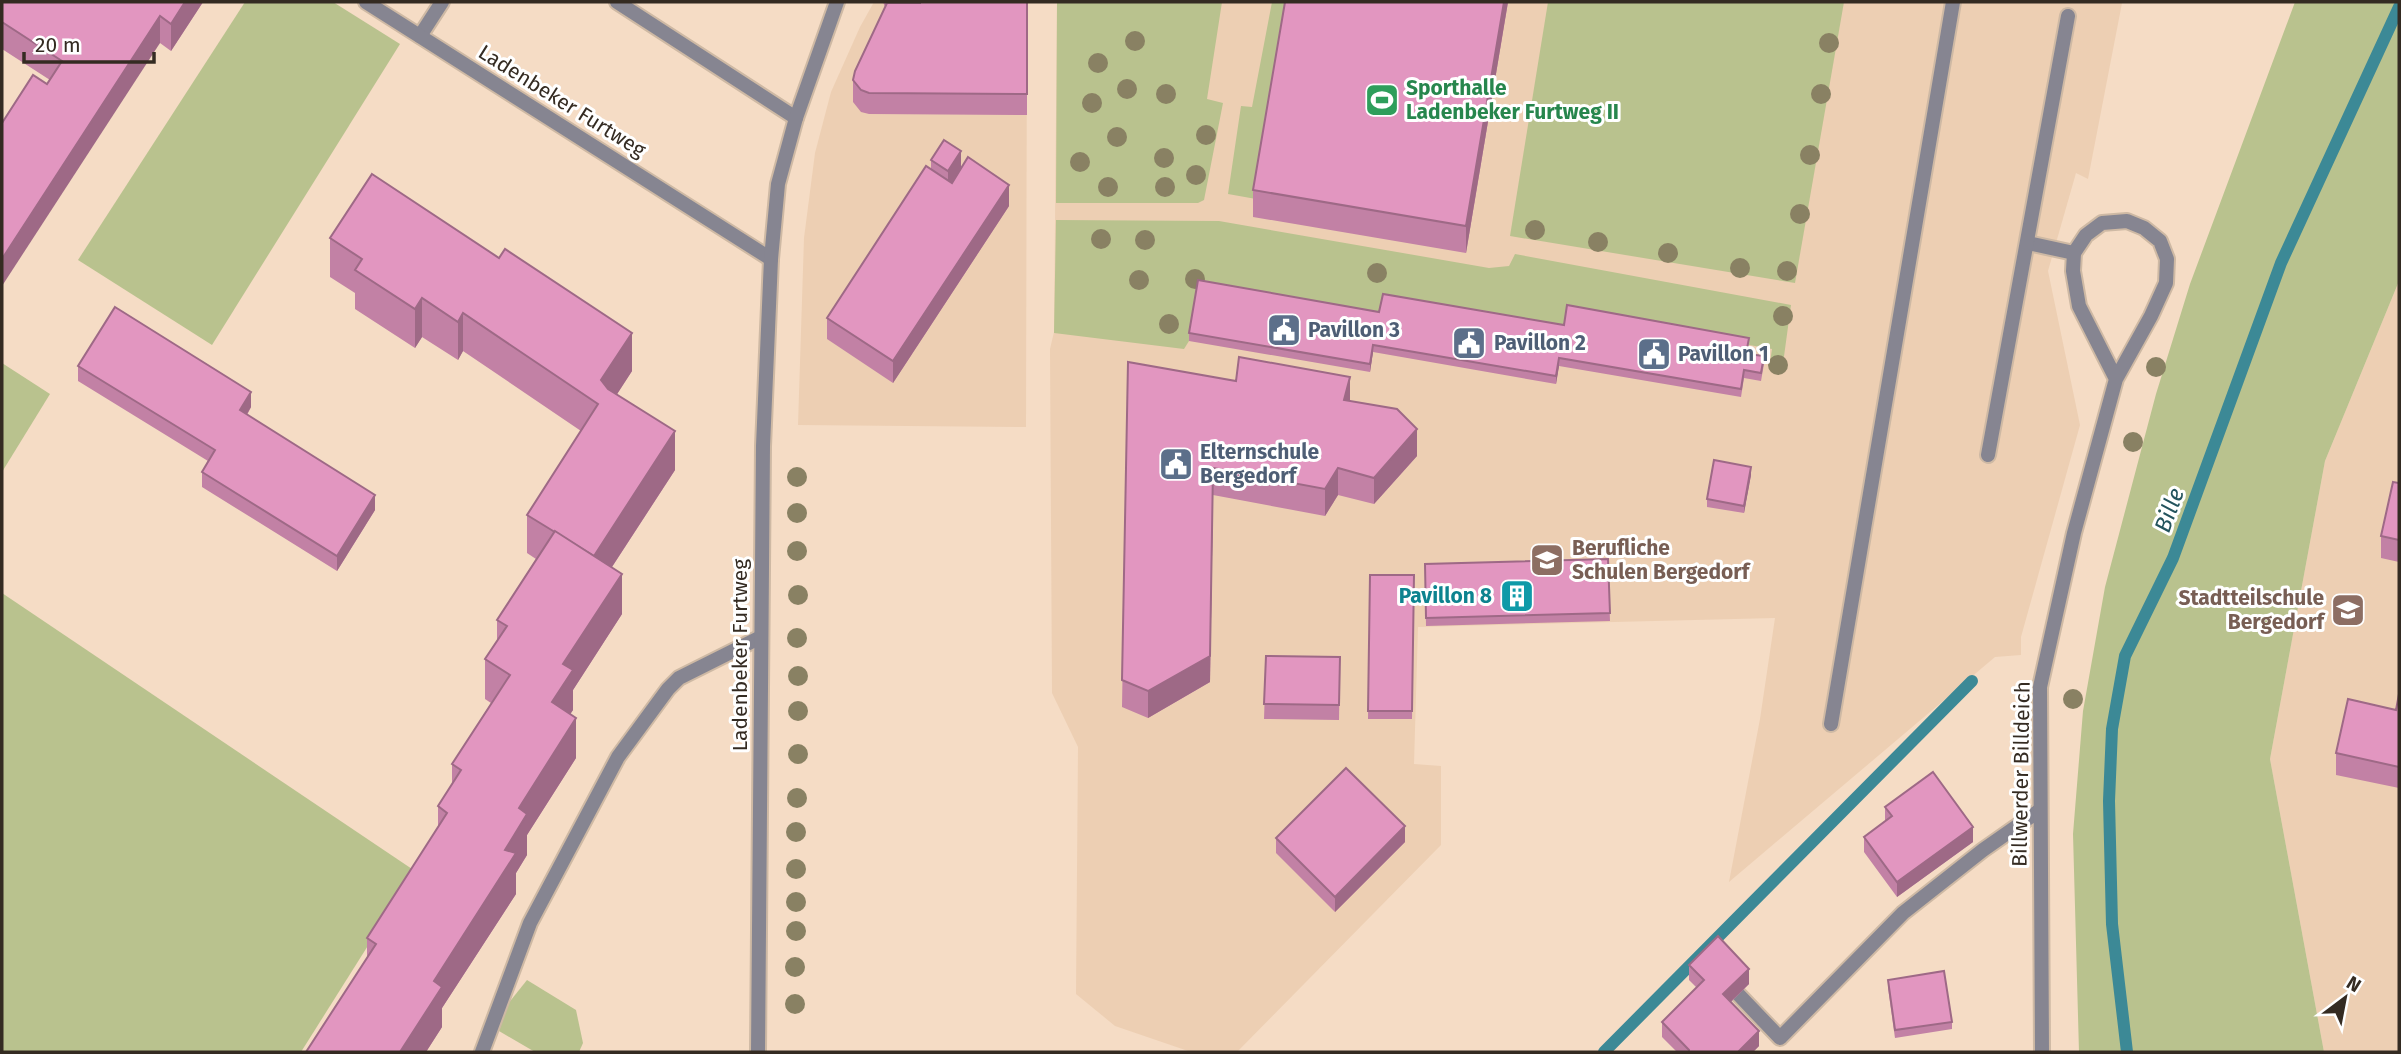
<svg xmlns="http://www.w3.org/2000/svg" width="2401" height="1054" viewBox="0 0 2401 1054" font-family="'Fira Sans',sans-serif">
	<rect width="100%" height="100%" fill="#f5dcc5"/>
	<g fill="#edcfb3">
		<path d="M874,2H1027L1026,427L798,425L804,238L815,153L831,92L860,27Z"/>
		<path d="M1057,2L2122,3L2088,179L2076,173L2048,271L2080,425L2021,637V655L1995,657L1729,882L1760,719L1775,618L1418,627L1414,764L1441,766V845L1237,1052H1191L1115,1026L1076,994L1078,747L1052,693L1050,349L1054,332Z"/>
		<path d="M2399,281V1052H2324L2270,759L2325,461Z"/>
	</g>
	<g fill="#b9c28e">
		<path d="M245,2H333L400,44L212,345L78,260Z"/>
		<path d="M1057,2H1222L1207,99L1223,103L1204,200L1198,203H1056Z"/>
		<path d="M1272,2H1290L1256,199L1228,194L1241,106L1252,107Z"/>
		<path d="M1548,2H1844L1795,283L1510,236Z"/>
		<path d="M2295,2H2399V281L2325,461L2270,759L2324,1052H2079L2073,834L2083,711L2105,587L2156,394L2190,284Z"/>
		<path d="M1056,220L1219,221L1489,268L1509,266L1515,254L1791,305L1782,371L1769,369L1772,349L1568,313L1564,333L1379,320L1198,289L1189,341L1184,349L1054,333Z"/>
		<path d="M2,363L50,394L2,472Z"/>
		<path d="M2,593L415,871L301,1052H2Z"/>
		<path d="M527,980L576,1010L583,1043L579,1052H535L499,1031L507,1005Z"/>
	</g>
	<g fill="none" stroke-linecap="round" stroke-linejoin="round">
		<g stroke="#3c8996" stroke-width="12">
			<path d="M1604,1052L1972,681"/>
			<path d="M2127,1052L2112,924L2109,801L2112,729L2125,656L2173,558L2281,263L2399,7"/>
		</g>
		<g stroke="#ceb9a4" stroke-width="18">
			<g id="service">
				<path d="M420,36L442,2"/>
				<path d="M2028,243L2074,253"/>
				<path d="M1988,455L2068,16"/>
				<path d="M1831,724L1953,2"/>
				<path d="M1738,994L1780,1038L1903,913L1983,850L2040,810"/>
				<path d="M482,1052L530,923L618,757L668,689L679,678L761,637"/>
			</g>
		</g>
		<g stroke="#ceb9a4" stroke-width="18">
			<g id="minor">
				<path d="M366,2L771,259"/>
				<path d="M617,2L796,118"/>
				<path d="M2042,1052L2040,687L2074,533L2116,379L2151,316L2166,283L2167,259L2160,241L2144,228L2127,221L2102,223L2086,235L2074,253L2073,271L2079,306L2116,379"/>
			</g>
		</g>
		<g stroke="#ceb9a4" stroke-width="18">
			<path id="tertiary" d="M758,1052L763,446L771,259L778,184L796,118L837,2"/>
		</g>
		<use href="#service" stroke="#868591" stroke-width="14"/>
		<use href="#minor" stroke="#868591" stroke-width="14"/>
		<use href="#tertiary" stroke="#868591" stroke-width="14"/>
	</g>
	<g fill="#898163">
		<circle cx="1135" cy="41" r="10"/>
		<circle cx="1829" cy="43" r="10"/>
		<circle cx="1098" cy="63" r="10"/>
		<circle cx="1127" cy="89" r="10"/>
		<circle cx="1166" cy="94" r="10"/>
		<circle cx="1821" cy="94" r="10"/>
		<circle cx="1092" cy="103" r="10"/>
		<circle cx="1206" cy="135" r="10"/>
		<circle cx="1117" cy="137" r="10"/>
		<circle cx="1810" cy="155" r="10"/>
		<circle cx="1164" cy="158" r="10"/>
		<circle cx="1080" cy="162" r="10"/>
		<circle cx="1196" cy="175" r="10"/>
		<circle cx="1108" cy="187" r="10"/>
		<circle cx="1165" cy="187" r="10"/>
		<circle cx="1800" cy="214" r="10"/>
		<circle cx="1535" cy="230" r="10"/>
		<circle cx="1101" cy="239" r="10"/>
		<circle cx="1145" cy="240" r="10"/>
		<circle cx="1598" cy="242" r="10"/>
		<circle cx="1668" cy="253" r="10"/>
		<circle cx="1740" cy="268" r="10"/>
		<circle cx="1787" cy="271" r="10"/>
		<circle cx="1377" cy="273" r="10"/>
		<circle cx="1195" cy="279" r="10"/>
		<circle cx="1139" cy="280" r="10"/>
		<circle cx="1783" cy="316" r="10"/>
		<circle cx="1169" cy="324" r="10"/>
		<circle cx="1778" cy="365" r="10"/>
		<circle cx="2156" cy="367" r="10"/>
		<circle cx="2133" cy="442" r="10"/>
		<circle cx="797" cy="477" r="10"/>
		<circle cx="797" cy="513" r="10"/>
		<circle cx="797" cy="551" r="10"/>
		<circle cx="798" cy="595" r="10"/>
		<circle cx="797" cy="638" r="10"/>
		<circle cx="798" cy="676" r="10"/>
		<circle cx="2073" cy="699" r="10"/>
		<circle cx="798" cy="711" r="10"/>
		<circle cx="798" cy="754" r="10"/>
		<circle cx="797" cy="798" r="10"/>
		<circle cx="796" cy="832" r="10"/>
		<circle cx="796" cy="869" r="10"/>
		<circle cx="796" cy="902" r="10"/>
		<circle cx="796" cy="931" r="10"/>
		<circle cx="795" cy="967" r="10"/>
		<circle cx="795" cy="1004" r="10"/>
	</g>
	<g fill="#c281a5">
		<path d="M2,2H203L171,51L160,43L47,84L50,80L2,49Z"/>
		<path d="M883,2H913V3L1027,2V115L869,114L861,112L853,102V80L885,7Z"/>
		<path d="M1285,2H1508L1466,253L1253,217V190Z"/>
		<path d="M931,160L961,168L1009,206L893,383L827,339V318L931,169Z"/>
		<path d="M330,238L632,371L617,394L675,470L612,567L622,614L573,690V710L570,714L576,758L527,835V855L516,873V894L442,1008V1027L426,1052H306L367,958V938L438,828V806L452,785V764L491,703L485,699V659L497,641V620L536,559L527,553V515L581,431L463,351L458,360L422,337L415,348L355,309V293L330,277Z"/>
		<path d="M1379,312L1564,325L1749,346L1748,354L1764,364L1761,381L1744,378L1741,397L1559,366L1556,384L1373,352L1370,372L1189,341V333Z"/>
		<path d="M1128,362L1350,401L1417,456L1374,504L1338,495L1325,516L1213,495L1210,682L1148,718L1122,707Z"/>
		<path d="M78,366L251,407L247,415L375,510L337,571L202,487V472L208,461L78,381Z"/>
		<path d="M1751,475L1744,513L1707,507V499Z"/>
		<path d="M2399,483V562L2381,558V536Z"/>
		<path d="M1608,559L1610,621L1426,626L1425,564Z"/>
		<path d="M1370,575H1414L1412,719H1368Z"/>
		<path d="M1266,656L1340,657L1339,720L1264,719Z"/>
		<path d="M2399,694V788L2336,775V753L2396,710Z"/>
		<path d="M1885,807L1973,842L1897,897L1864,852V837L1885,821Z"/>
		<path d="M1276,838L1405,842L1335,912L1276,853Z"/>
		<path d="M1689,965L1749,984L1731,1002L1759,1046L1753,1052H1677L1662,1037V1022L1697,988L1689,980Z"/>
		<path d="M1888,980L1952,1022V1029L1895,1038L1888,988Z"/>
	</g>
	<g fill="#9e6986">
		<path d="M185,2H203L171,51V24Z"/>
		<path d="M1504,2H1508L1466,253V226Z"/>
		<path d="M160,16V43L2,286V259Z"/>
		<path d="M961,151V173L948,193V171Z"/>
		<path d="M1009,185V206L893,383V361Z"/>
		<path d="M422,298V337L415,348V309Z"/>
		<path d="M463,313V351L458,360V322Z"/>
		<path d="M632,333V371L601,419V380Z"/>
		<path d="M1373,345V352L1370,372V364Z"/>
		<path d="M1559,358V366L1556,384V376Z"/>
		<path d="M1350,377V403L1344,400Z"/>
		<path d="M251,392V407L240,426V410Z"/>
		<path d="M1417,429V456L1374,504V478Z"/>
		<path d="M675,431V470L593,596V558Z"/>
		<path d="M1751,467V475L1744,513V506Z"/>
		<path d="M1338,468V495L1325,516V489Z"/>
		<path d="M375,495V510L337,571V556Z"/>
		<path d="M1213,495L1210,682L1148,718V691Z"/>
		<path d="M622,574V614L573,690V710L552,742V702L563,664Z"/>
		<path d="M576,718V758L527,835V855L516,873V894L442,1008V1027L426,1052H400L434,981L505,850L519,808Z"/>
		<path d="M1405,826V842L1335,912V897Z"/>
		<path d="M1973,827V842L1897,897V882Z"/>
		<path d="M1749,969V984L1723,1009V994Z"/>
		<path d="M1759,1031V1046L1753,1052H1738Z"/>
	</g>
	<g fill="#e296c0" stroke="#9e6986" stroke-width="2">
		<path d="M2,2H185L171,24L160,16L2,259V123L33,75L47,84L62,61L2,22Z"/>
		<path d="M886,2H912V3H887Z"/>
		<path d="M920,2H1027V94L869,93L861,90L853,80L855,71L887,3H920Z"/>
		<path d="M1285,2H1504L1466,226L1253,190Z"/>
		<path d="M944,140L961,151L948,171L931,160Z"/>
		<path d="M968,157L1009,185L893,361L827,318L926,166L952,183Z"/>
		<path d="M372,174L499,258L505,249L632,333L601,380L608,389L675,431L594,556L527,515L598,404L463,313L458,322L422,298L415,309L355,270L362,259L330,238Z"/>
		<path d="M1198,280L1379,312L1383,294L1564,325L1567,305L1749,338L1746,354L1764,356L1761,373L1744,370L1741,389L1559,358L1556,376L1373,345L1370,364L1189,333Z"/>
		<path d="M115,307L251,392L240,410L375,495L337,556L202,472L215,450L78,366Z"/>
		<path d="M1239,357L1350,377L1344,400L1397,409L1417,429L1374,478L1338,468L1325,489L1213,468L1210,656L1148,691L1122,680L1128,362L1236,381Z"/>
		<path d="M1714,460L1751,467L1744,506L1707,499Z"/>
		<path d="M2393,482L2399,483V540L2381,536Z"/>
		<path d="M555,531L622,574L563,664L573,670L552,702L576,718L519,808L527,814L505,850L516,853L434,981L442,987L400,1052H306L376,944L367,938L447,813L438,806L461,770L452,764L510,675L485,659L507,626L497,620Z"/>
		<path d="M1608,559L1610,613L1426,618L1425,564Z"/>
		<path d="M1370,575H1414L1412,711H1368Z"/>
		<path d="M1266,656L1340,657L1339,705L1264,704Z"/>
		<path d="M2399,694V767L2336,753L2348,699L2396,710Z"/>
		<path d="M1346,768L1405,826L1335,897L1276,838Z"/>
		<path d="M1933,772L1973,827L1897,882L1864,837L1892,816L1885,807Z"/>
		<path d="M1718,936L1749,969L1723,994L1759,1031L1738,1052H1689V1050L1662,1022L1704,980L1689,965Z"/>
		<path d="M1944,971L1952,1022L1895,1030L1888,980Z"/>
	</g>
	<defs>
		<g id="stadium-square" transform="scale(1.75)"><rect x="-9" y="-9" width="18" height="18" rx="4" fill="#2e9e5b" stroke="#fff"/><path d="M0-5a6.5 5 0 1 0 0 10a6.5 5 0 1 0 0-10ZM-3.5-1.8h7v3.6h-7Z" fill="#fff"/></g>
		<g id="civic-square" transform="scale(1.75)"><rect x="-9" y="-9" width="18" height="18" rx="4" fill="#5c6f8a" stroke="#fff"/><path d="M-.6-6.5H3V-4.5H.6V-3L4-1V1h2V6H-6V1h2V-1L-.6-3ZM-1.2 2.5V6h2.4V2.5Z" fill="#fff"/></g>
		<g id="university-square" transform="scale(1.75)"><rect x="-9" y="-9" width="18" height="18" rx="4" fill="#8d6e63" stroke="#fff"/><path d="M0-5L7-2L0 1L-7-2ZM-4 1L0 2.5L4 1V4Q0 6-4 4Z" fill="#fff"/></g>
		<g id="building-square" transform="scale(1.75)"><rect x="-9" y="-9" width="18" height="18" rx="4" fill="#0f9aa8" stroke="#fff"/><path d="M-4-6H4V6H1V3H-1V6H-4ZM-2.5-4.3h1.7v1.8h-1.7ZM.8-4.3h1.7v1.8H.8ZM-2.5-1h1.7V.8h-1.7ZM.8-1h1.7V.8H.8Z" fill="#fff"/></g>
		<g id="school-square" transform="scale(1.75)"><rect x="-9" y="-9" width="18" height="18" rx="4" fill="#8d6e63" stroke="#fff"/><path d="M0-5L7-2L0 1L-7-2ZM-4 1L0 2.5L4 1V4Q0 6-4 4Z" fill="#fff"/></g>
	</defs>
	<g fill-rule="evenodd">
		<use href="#stadium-square" x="1382" y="100"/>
		<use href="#civic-square" x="1284" y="330"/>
		<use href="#civic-square" x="1469" y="343"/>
		<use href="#civic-square" x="1654" y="354"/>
		<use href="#civic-square" x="1176" y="464"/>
		<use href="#university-square" x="1547" y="560"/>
		<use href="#building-square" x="1517" y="596"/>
		<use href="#school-square" x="2348" y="610"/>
	</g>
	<g text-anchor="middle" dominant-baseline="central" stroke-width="6" stroke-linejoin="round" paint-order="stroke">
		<g font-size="21" font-weight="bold" fill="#27864d" stroke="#fff" text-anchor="start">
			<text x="1406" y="88">Sporthalle<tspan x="1406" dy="24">Ladenbeker Furtweg II</tspan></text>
		</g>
		<g font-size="21" fill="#342b22" stroke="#fff">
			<text transform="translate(562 101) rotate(32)">Ladenbeker Furtweg</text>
			<text transform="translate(740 655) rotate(-90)">Ladenbeker Furtweg</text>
			<text transform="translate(2021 774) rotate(-89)">Billwerder Billdeich</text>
		</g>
		<g font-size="21" font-weight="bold" fill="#4e5e75" stroke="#fff" text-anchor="start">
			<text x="1308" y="330">Pavillon 3</text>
			<text x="1494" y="343">Pavillon 2</text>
			<text x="1678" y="354">Pavillon 1</text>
			<text x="1200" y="452">Elternschule<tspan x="1200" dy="24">Bergedorf</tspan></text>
		</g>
		<g font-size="21" font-weight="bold" fill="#785e54" stroke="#fff" text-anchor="start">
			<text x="1572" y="548">Berufliche<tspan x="1572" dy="24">Schulen Bergedorf</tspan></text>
			<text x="2324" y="598" text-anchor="end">Stadtteilschule<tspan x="2324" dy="24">Bergedorf</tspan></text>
		</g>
		<g font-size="21" font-weight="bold" fill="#0d838f" stroke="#fff" text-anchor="end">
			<text x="1492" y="596">Pavillon 8</text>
		</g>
		<g font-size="23" font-style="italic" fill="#23535d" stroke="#fff">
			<text transform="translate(2169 510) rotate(-70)">Bille</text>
		</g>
	</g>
	<rect width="2401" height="1054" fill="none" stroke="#342b22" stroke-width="7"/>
	<g transform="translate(2345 998) rotate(32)" stroke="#ffffff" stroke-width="5" paint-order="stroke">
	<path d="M0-5L12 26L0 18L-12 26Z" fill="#342b22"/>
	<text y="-10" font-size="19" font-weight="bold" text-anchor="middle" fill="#342b22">N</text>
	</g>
	<path d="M24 52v10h130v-10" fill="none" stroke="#342b22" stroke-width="3.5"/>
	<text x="35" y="52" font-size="21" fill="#342b22" stroke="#ffffff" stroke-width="5" paint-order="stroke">20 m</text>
</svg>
